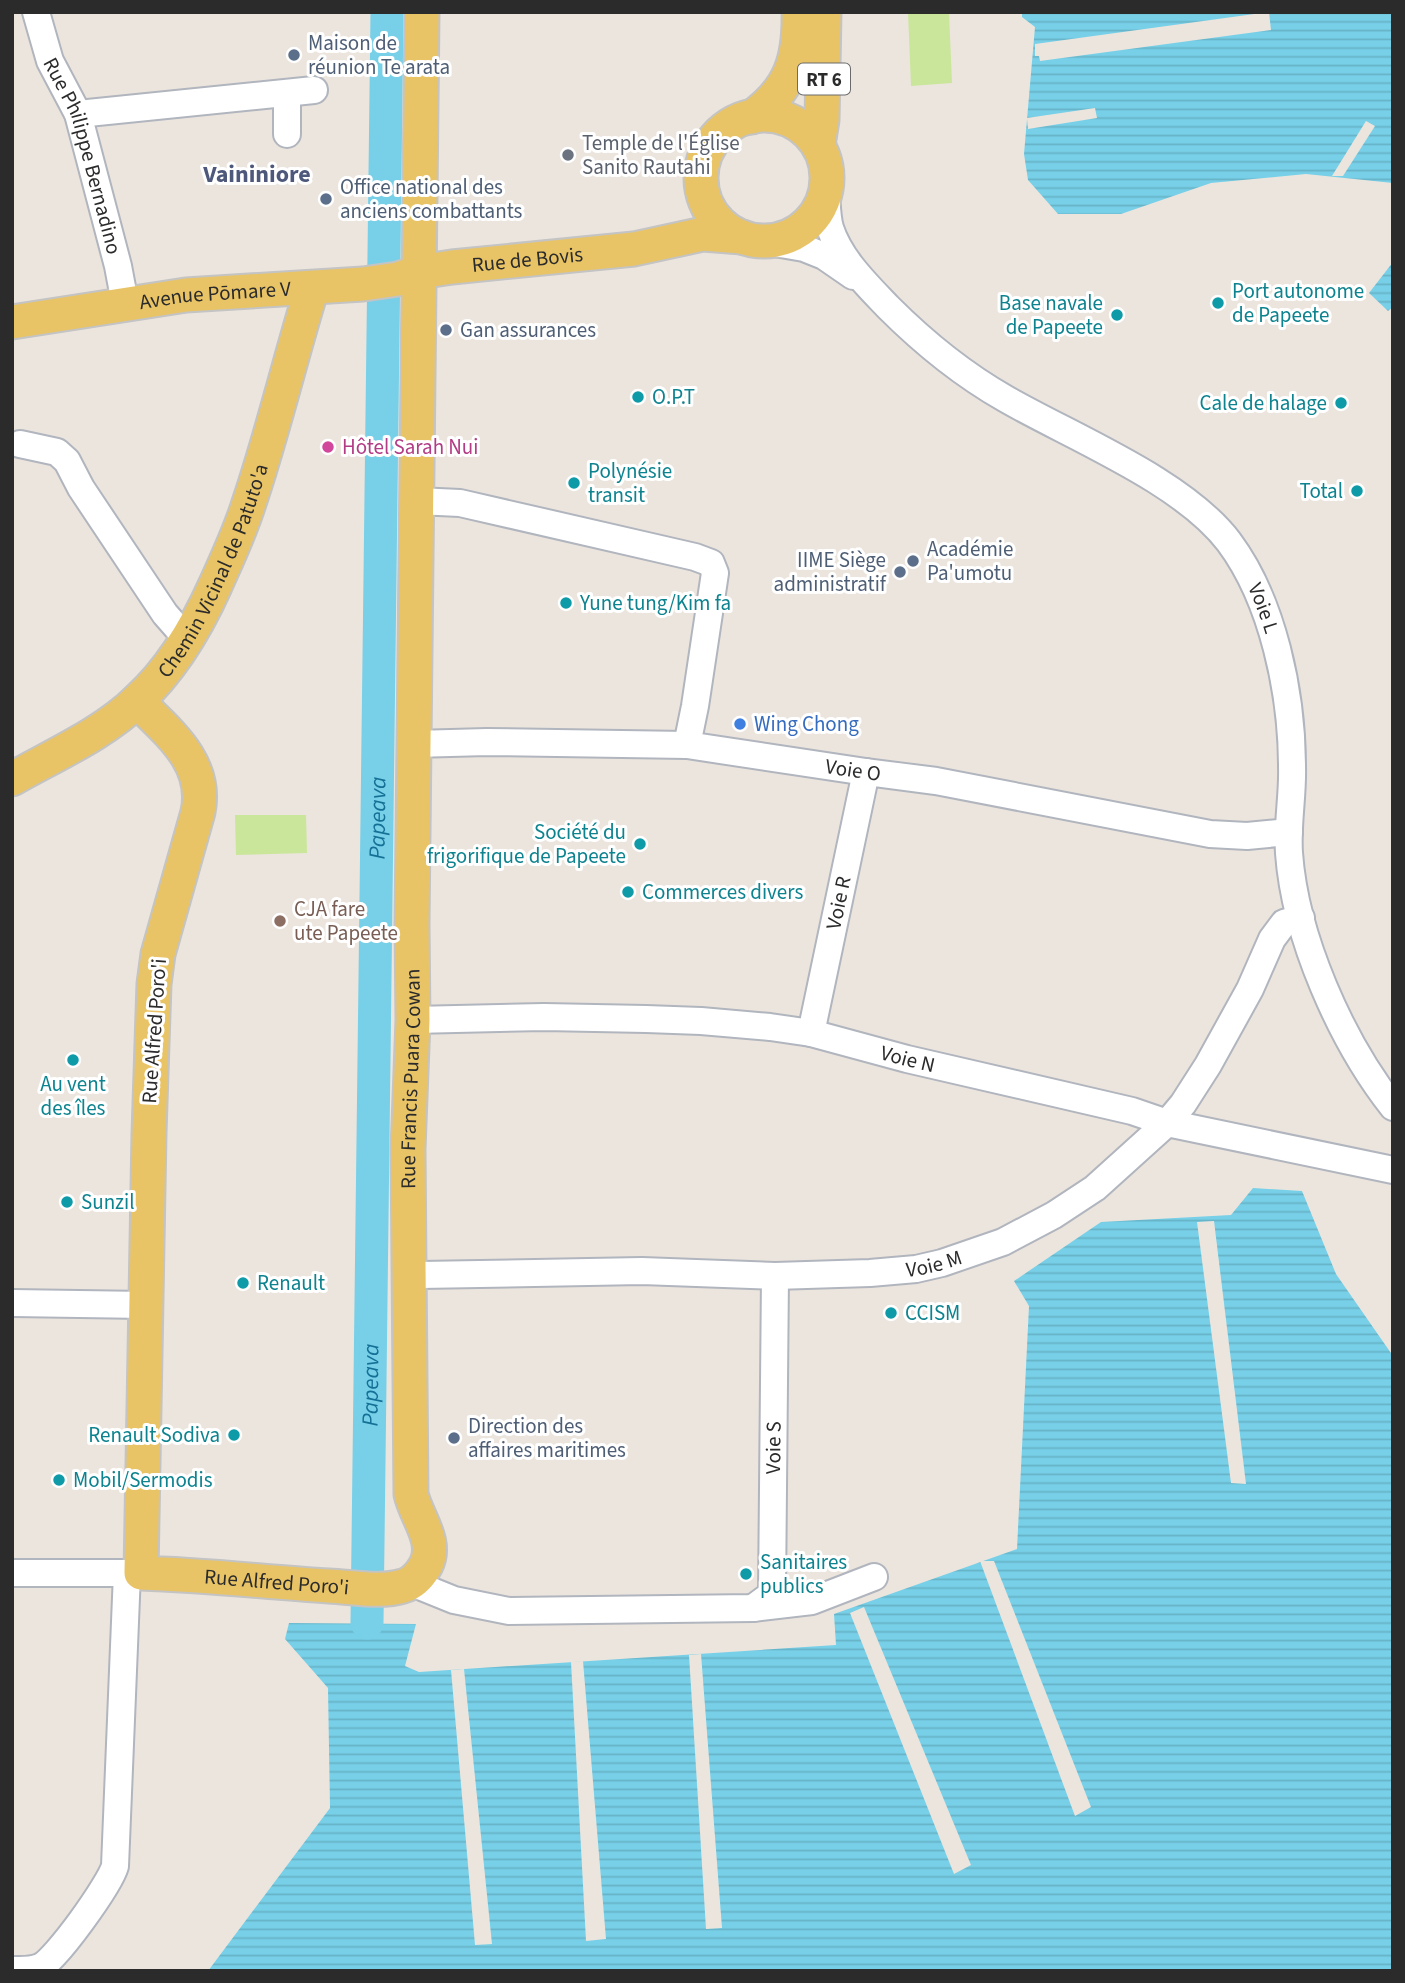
<svg xmlns="http://www.w3.org/2000/svg" width="1405" height="1983" viewBox="0 0 1405 1983" font-family="'Source Sans 3',sans-serif">
<defs>
<pattern id="water-rules" width="6" height="5" patternUnits="userSpaceOnUse" patternTransform="scale(1.75)"><rect width="6" height="5" fill="#77d0e8"/><path d="M0 2.5h6" fill="none" stroke="#67b3c7"/></pattern>
</defs>
<rect width="100%" height="100%" fill="#ece5de"/>
<g fill="#cae69a">
<polygon points="908,12 949,12 952,83 911,86"/>
<polygon points="235,815 306,815 307,853 236,855"/>
</g>
<g fill="url(#water-rules)">
<polygon points="1022,12 1393,12 1393,183 1306,174 1211,183 1121,214 1058,214 1028,180 1024,154 1035,27 1022,17"/>
<polygon points="1393,262 1393,307 1388,311 1369,293"/>
<polygon points="1253,1188 1302,1191 1336,1274 1393,1356 1393,1971 208,1971 330,1808 328,1688 285,1639 289,1623 416,1624 405,1666 419,1672 836,1645 834,1614 1017,1549 1029,1306 1014,1281 1101,1222 1231,1215"/>
</g>
<g fill="#ece5de">
<polygon points="1269,12 1271,30 1040,61 1039,56 1035,56 1035,44"/>
<polygon points="1095,108 1097,118 1028,129 1027,118"/>
<polygon points="1366,121 1375,126 1343,176 1332,176"/>
<polygon points="1214,1221 1246,1484 1231,1483 1197,1222"/>
<polygon points="980,1561 994,1561 1091,1807 1075,1816"/>
<polygon points="864,1607 971,1865 954,1874 850,1613"/>
<polygon points="701,1654 722,1928 706,1929 689,1655"/>
<polygon points="583,1661 606,1939 586,1941 571,1662"/>
<polygon points="464,1669 492,1944 475,1945 451,1670"/>
</g>
<g fill="none" stroke-linecap="round" stroke-linejoin="round">
<path stroke="#77d0e8" stroke-width="33" id="s1" d="M367,1623l20,-1611"/>
<defs>
<g id="minor">
<path id="s2" d="M36,12l14,49 28,53 40,152 7,37"/>
<polyline points="78,114 314,90"/>
<polyline points="287,134 287,94"/>
<path id="s3" d="M826,194c1,11 1,24 4,34 10,31 36,56 58,79 36,36 74,67 118,92 66,38 177,82 223,143 44,59 63,151 63,225 1,28 -5,57 -3,86 6,84 52,188 104,254"/>
<polyline points="764,241 804,248 824,256 853,276"/>
<polyline points="20,444 57,452 67,461 81,488 165,614 186,638"/>
<polyline points="417,501 460,503 695,557 711,563 715,573 695,706 687,745"/>
<path id="s4" d="M414,744l73,-2 200,3 179,27 70,9 274,53 37,2 42,-4"/>
<path id="s5" d="M413,1020l131,-3 102,2 55,2 69,6 41,6 96,26 225,52 35,12 226,47"/>
<path id="s6" d="M811,1033l55,-261"/>
<path id="s7" d="M411,1270l9,5 222,-4 133,5 95,-3 46,-4 26,-6 61,-21 51,-27 41,-27 72,-65 16,-19 25,-39 42,-76 22,-50 12,-16 17,-5"/>
<polyline points="12,1303 146,1305"/>
<polyline points="12,1573 141,1573"/>
<polyline points="412,1583 454,1600 509,1611 753,1608 812,1601 874,1577"/>
<path id="s8" d="M753,1608l19,-14 3,-318"/>
<path d="M12,1970c10,0 19,1 28,-3 16,-7 70,-83 75,-101l12,-293"/>
</g>
<g id="major">
<circle cx="764" cy="178" r="63"/>
<path d="M752,117c39,-28 48,-58 47,-105"/>
<polyline points="818,145 822,120 824,12"/>
<path id="s9" d="M12,322l174,-27 177,-11 35,-5 21,-7 33,-5 182,-18 69,-15 39,3"/>
<path id="s10" d="M137,701c32,32 71,62 61,111l-40,142 -4,30 -5,149 -8,440c63,2 125,9 188,13 23,1 52,7 74,0 11,-3 18,-12 23,-21 12,-24 -10,-48 -15,-71l-3,-345 5,-129 -1,-95 10,-913"/>
<path id="s11" d="M12,779c42,-24 91,-45 126,-79 34,-31 58,-72 77,-114 12,-27 25,-54 34,-83 24,-71 41,-144 63,-215"/>
</g>
</defs>
<use href="#minor" stroke="#b1b5be" stroke-width="30"/>
<use href="#major" stroke="#c4c4c4" stroke-width="37"/>
<use href="#minor" stroke="#fff" stroke-width="26"/>
<use href="#major" stroke="#e9c466" stroke-width="33"/>
</g>
<g fill="#5c6f8a" stroke="#fff" stroke-width="2.5">
<circle cx="294" cy="55" r="7"/>
<circle cx="326" cy="199" r="7"/>
<circle cx="446" cy="330" r="7"/>
<circle cx="913" cy="561" r="7"/>
<circle cx="900" cy="572" r="7"/>
<circle cx="454" cy="1438" r="7"/>
</g>
<circle fill="#6b7280" stroke="#fff" stroke-width="2.5" cx="568" cy="155" r="7"/>
<g fill="#0f9aa8" stroke="#fff" stroke-width="2.5">
<circle cx="1218" cy="303" r="7"/>
<circle cx="1117" cy="315" r="7"/>
<circle cx="638" cy="397" r="7"/>
<circle cx="1341" cy="403" r="7"/>
<circle cx="574" cy="483" r="7"/>
<circle cx="1357" cy="491" r="7"/>
<circle cx="566" cy="603" r="7"/>
<circle cx="640" cy="844" r="7"/>
<circle cx="628" cy="892" r="7"/>
<circle cx="73" cy="1060" r="7"/>
<circle cx="67" cy="1202" r="7"/>
<circle cx="243" cy="1283" r="7"/>
<circle cx="891" cy="1313" r="7"/>
<circle cx="234" cy="1435" r="7"/>
<circle cx="59" cy="1480" r="7"/>
<circle cx="746" cy="1574" r="7"/>
</g>
<circle fill="#d1479c" stroke="#fff" stroke-width="2.5" cx="328" cy="447" r="7"/>
<circle fill="#3f7fe0" stroke="#fff" stroke-width="2.5" cx="740" cy="724" r="7"/>
<circle fill="#8d6e63" stroke="#fff" stroke-width="2.5" cx="280" cy="921" r="7"/>
<g text-anchor="middle" stroke-width="6" stroke-linejoin="round" paint-order="stroke">
<rect fill="#fff" stroke="#6b6b6b" stroke-width="2" x="798" y="63.5" width="52" height="31" rx="5"/>
<g font-size="19" font-weight="bold" fill="#2b2b2b">
<text x="824" y="86">RT 6</text>
</g>
<g font-size="21" fill="#4e5e75" stroke="#fff" text-anchor="start">
<text x="308" y="50">Maison de<tspan x="308" dy="24">réunion Te arata</tspan></text>
<text x="340" y="194">Office national des<tspan x="340" dy="24">anciens combattants</tspan></text>
<text x="460" y="337">Gan assurances</text>
<text x="927" y="556">Académie<tspan x="927" dy="24">Pa'umotu</tspan></text>
<text x="886" y="567" text-anchor="end">IIME Siège<tspan x="886" dy="24">administratif</tspan></text>
<text x="468" y="1433">Direction des<tspan x="468" dy="24">affaires maritimes</tspan></text>
</g>
<g font-size="21" fill="#5b616d" stroke="#fff" text-anchor="start">
<text x="582" y="150">Temple de l'Église<tspan x="582" dy="24">Sanito Rautahi</tspan></text>
</g>
<g font-size="21" fill="#2b2b2b" stroke="#fff">
<text dy="7" stroke="none"><textPath href="#s2" startOffset="152">Rue Philippe Bernadino</textPath></text>
<text dy="7" stroke="none"><textPath href="#s9" startOffset="520">Rue de Bovis</textPath></text>
<text dy="7" stroke="none"><textPath href="#s9" startOffset="205">Avenue Pōmare V</textPath></text>
<text dy="7" stroke="none"><textPath href="#s11" startOffset="301">Chemin Vicinal de Patuto'a</textPath></text>
<text dy="7" stroke="none"><textPath href="#s3" startOffset="625">Voie L</textPath></text>
<text dy="7" stroke="none"><textPath href="#s4" startOffset="441">Voie O</textPath></text>
<text dy="7" stroke="none"><textPath href="#s6" startOffset="133">Voie R</textPath></text>
<text transform="translate(154 1031) rotate(-86)" y="7">Rue Alfred Poro'i</text>
<text dy="7" stroke="none"><textPath href="#s5" startOffset="499">Voie N</textPath></text>
<text dy="7" stroke="none"><textPath href="#s10" startOffset="1685">Rue Francis Puara Cowan</textPath></text>
<text dy="7" stroke="none"><textPath href="#s7" startOffset="525">Voie M</textPath></text>
<text dy="7" stroke="none"><textPath href="#s8" startOffset="170">Voie S</textPath></text>
<text dy="7" stroke="none"><textPath href="#s10" startOffset="1036">Rue Alfred Poro'i</textPath></text>
</g>
<g font-size="21" fill="#0d838f" stroke="#fff" text-anchor="start">
<text x="1232" y="298">Port autonome<tspan x="1232" dy="24">de Papeete</tspan></text>
<text x="1103" y="310" text-anchor="end">Base navale<tspan x="1103" dy="24">de Papeete</tspan></text>
<text x="652" y="404">O.P.T</text>
<text x="1327" y="410" text-anchor="end">Cale de halage</text>
<text x="588" y="478">Polynésie<tspan x="588" dy="24">transit</tspan></text>
<text x="1343" y="498" text-anchor="end">Total</text>
<text x="580" y="610">Yune tung/Kim fa</text>
<text x="626" y="839" text-anchor="end">Société du<tspan x="626" dy="24">frigorifique de Papeete</tspan></text>
<text x="642" y="899">Commerces divers</text>
<text x="73" y="1091" text-anchor="middle">Au vent<tspan x="73" dy="24">des îles</tspan></text>
<text x="81" y="1209">Sunzil</text>
<text x="257" y="1290">Renault</text>
<text x="905" y="1320">CCISM</text>
<text x="220" y="1442" text-anchor="end">Renault Sodiva</text>
<text x="73" y="1487">Mobil/Sermodis</text>
<text x="760" y="1569">Sanitaires<tspan x="760" dy="24">publics</tspan></text>
</g>
<g font-size="21" fill="#b23c85" stroke="#fff" text-anchor="start">
<text x="342" y="454">Hôtel Sarah Nui</text>
</g>
<g font-size="21" fill="#366cbe" stroke="#fff" text-anchor="start">
<text x="754" y="731">Wing Chong</text>
</g>
<g font-size="21" fill="#785e54" stroke="#fff" text-anchor="start">
<text x="294" y="916">CJA fare<tspan x="294" dy="24">ute Papeete</tspan></text>
</g>
<g font-size="23" font-style="italic" fill="#157096" stroke="#fff">
<text dy="8" stroke="none"><textPath href="#s1" startOffset="805">Papeava</textPath></text>
<text dy="8" stroke="none"><textPath href="#s1" startOffset="238">Papeava</textPath></text>
</g>
<g font-size="24" font-weight="bold" fill="#4e587a" stroke="#fff">
<text x="257" y="182">Vaininiore</text>
</g>
</g>
<rect width="1405" height="1983" fill="none" stroke="#2b2b2b" stroke-width="28"/>
</svg>
